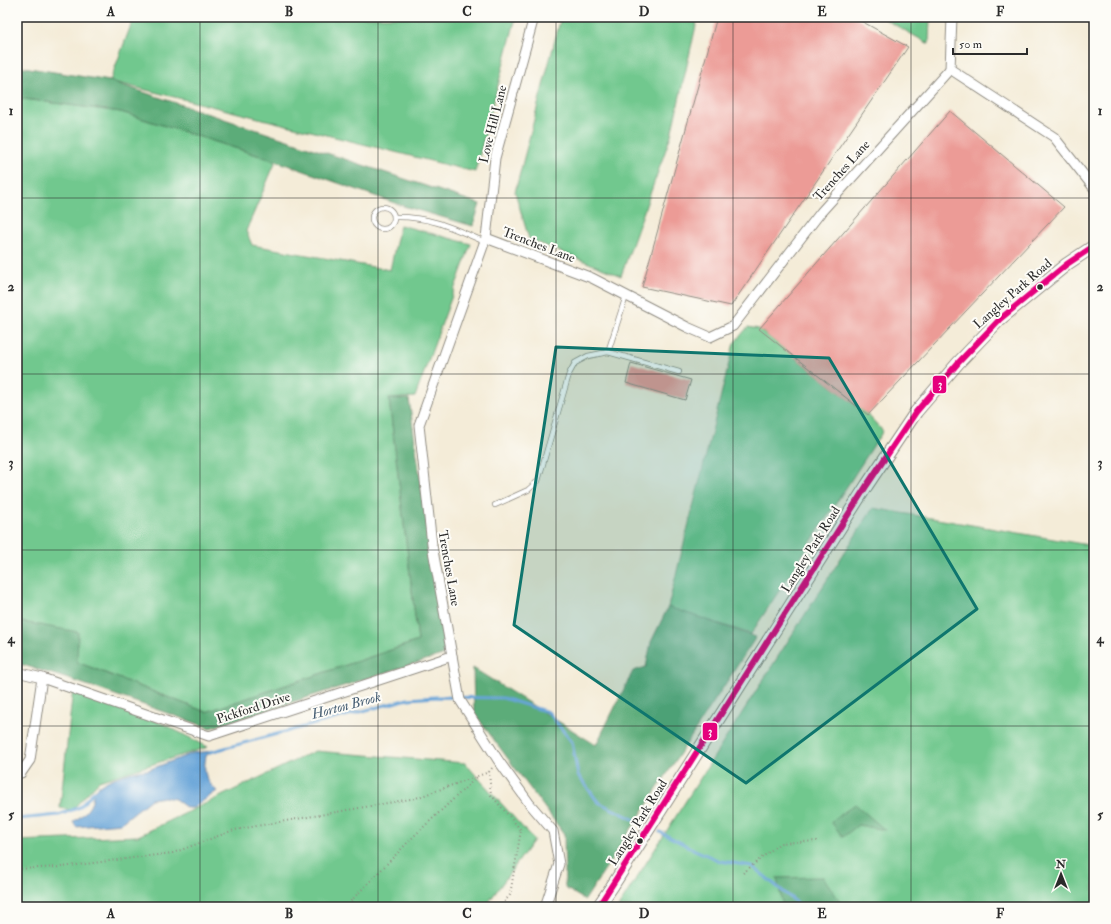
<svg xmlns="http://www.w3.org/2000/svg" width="1111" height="924" viewBox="0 0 1111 924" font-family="'IM FELL Double Pica',serif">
<rect width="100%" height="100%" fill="#fdfcf7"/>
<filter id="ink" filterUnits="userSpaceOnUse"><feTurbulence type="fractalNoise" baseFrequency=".025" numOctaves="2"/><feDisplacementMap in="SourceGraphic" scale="8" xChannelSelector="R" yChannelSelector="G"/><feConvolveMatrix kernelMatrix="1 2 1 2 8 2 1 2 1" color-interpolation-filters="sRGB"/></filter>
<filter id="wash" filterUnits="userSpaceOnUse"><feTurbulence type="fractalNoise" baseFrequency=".012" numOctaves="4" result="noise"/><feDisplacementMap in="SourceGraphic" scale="16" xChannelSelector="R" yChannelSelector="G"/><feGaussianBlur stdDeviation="0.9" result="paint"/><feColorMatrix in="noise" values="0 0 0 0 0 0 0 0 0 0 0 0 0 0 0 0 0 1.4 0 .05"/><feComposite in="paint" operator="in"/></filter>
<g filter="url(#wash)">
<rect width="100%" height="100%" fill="#f4ecd8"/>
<g fill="#71c88e" stroke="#4e7a5c">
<polygon points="134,17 516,17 475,172 110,81"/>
<polygon points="561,17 698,17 671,135 621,276 529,239 515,192"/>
<polygon points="881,17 930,17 929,44"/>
<polygon points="17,98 121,112 276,161 246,231 252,245 390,270 400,225 471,244 415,397 389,399 418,641 206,712 76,662 17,621"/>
<polygon points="748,327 759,329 868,415 883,431 751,634 668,607 734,343"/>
<polygon points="873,508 1094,546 1094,907 618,907"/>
<polygon points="73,689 163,724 208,747 99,781 72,810 60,808"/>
<polygon points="315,751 465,763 534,840 485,907 17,907 17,841 138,836"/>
</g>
<g fill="#5cac79" stroke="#446c52">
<polygon points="17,66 110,81 480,204 473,226 403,206 276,161 121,112 17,98"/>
<polygon points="389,399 409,399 445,654 210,728 75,681 17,663 17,621 78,632 77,662 206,712 418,641"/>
<polygon points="668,607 756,637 585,900 565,888 564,834 474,713 473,668 596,745 633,671 646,667 651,642"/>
<polygon points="855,804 885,830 858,825 843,837 831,822"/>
<polygon points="823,877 844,907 783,907 777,878"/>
<polygon points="975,902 962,907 847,907"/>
</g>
<path fill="#67a4d8" stroke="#496882" d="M212,751l-6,5c-3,16 -1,24 11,35l-24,17h-6l-12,-9 -11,-2 -13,2 -30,24 -45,4 -3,-5c6,-4 15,-11 18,-18 2,-3 1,-8 3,-12 6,-12 41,-22 54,-22l45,-17z"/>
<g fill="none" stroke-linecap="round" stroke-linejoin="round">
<g stroke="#67a4d8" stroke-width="3">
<polyline points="210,752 408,699 436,697 503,698 548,712 572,742 578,775 598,802 639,822"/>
<polyline points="17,819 59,815 80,807 94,791 96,793"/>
<polyline points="660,832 695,850 720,861 752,866 802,907"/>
</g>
</g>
<g id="blocks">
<g fill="#ec9b96">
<polygon points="717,17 854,17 908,47 731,306 642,287"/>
<polygon points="950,111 1064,207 868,415 759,329"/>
<polygon points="631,363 691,380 685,400 626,383"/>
</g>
</g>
</g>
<g filter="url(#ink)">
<use href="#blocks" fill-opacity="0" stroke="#908c82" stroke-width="1"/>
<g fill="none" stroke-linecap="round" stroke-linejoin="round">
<defs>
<g id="lane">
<circle cx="383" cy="218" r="11"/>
<path d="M394,217c36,-1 59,11 91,25"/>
<polyline points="626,296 608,352 679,372"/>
<polyline points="495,505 528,490 538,481 569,374 575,363 588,356 608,352"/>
</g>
<g id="street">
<polyline points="534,17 495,158 486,238 419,425 432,545 460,700 498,760 529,803 553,831 559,864 546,904 549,907"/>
<polyline points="950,69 1054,137 1094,188"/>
<polyline points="950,69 952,17"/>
<polyline points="486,238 592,278 687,327 710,337 733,326 821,212 950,69"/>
<polyline points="17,672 42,678 209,736 452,656"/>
<polyline points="17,774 21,773 30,760 42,678"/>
</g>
<polyline id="secondary" points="598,907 613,885 867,485 916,412 958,363 1000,319 1067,264 1094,246"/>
</defs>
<use href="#lane" stroke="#908c82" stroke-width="6"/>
<use href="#street" stroke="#908c82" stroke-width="11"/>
<use href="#secondary" stroke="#908c82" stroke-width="14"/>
<g stroke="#908c82" stroke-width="2" stroke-dasharray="1 3" stroke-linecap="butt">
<polyline points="492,768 489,772 491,795 521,830 510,895 500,907"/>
<polyline points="17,869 61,867 173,853 234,830 416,798 489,772"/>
<polyline points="743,873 780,843 817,841"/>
<polyline points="345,907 414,836 477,777"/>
</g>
<use href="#lane" stroke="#fff" stroke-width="4.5"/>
<use href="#street" stroke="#fff" stroke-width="9"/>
<use href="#secondary" stroke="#fff" stroke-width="12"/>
<defs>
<polyline id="bus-1" points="598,907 867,485 916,412 958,363 1000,319 1067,264 1094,246"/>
</defs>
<use href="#bus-1" stroke="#fdfcf7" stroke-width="9"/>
<use href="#bus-1" stroke="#e5007d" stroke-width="6"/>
</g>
</g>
<path fill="#0f766e" fill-opacity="0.2" stroke="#0f766e" stroke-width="3" stroke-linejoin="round" d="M556,347l273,11 148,251 -231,174 -232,-158z"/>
<path fill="none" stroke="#2b2b2b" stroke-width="1" stroke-opacity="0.55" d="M200,17v890M378,17v890M556,17v890M733,17v890M911,17v890M17,198h1077M17,374h1077M17,550h1077M17,726h1077"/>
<g fill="#2b2b2b" stroke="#fdfcf7" stroke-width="1.5">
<circle cx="1040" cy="287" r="3.5"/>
<circle cx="640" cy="841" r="3.5"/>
</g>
<g text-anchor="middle" stroke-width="4" stroke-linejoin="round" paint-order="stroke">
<g font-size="13" fill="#2b2b2b" stroke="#fdfcf7">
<text transform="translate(492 124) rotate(-76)" y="5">Love Hill Lane</text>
<text transform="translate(841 170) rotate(-48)" y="5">Trenches Lane</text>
<text transform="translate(539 244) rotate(21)" y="5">Trenches Lane</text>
<text transform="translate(1012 293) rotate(-41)" y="5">Langley Park Road</text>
<text transform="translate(810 549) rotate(-58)" y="5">Langley Park Road</text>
<text transform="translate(450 568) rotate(80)" y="5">Trenches Lane</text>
<text transform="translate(253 707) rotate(-18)" y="5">Pickford Drive</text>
<text transform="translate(637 822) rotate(-58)" y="5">Langley Park Road</text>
</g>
<g font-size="14" font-style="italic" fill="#435b70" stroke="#fdfcf7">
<text transform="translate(346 705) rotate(-15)" y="5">Horton Brook</text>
</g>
</g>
<g stroke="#fdfcf7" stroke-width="1.5">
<rect x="932" y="375" width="15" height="19" rx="4" fill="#e5007d"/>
<rect x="702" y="722" width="16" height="19" rx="4" fill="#e5007d"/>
</g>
<g font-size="11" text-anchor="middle" font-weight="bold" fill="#fff">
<text x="940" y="388">3</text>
<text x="710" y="735">3</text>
</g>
<rect width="1111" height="924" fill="none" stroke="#fdfcf7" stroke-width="44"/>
<g transform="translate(1061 874)" stroke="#fdfcf7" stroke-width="3" paint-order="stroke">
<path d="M0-3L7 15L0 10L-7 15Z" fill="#2b2b2b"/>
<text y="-6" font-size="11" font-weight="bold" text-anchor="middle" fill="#2b2b2b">N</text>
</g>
<path d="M953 48v6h74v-6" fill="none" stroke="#2b2b2b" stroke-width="2"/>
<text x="959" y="48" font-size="12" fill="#2b2b2b" stroke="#fdfcf7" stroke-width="3" paint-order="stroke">50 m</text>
<rect x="22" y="22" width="1067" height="880" fill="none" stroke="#2b2b2b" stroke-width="1.5"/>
<g font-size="13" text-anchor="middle" font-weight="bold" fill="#2b2b2b">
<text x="111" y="16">A</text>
<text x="289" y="16">B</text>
<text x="467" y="16">C</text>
<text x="644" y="16">D</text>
<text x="822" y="16">E</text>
<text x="1000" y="16">F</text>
<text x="11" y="115">1</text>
<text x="1100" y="115">1</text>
<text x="11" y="291">2</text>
<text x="1100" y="291">2</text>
<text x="11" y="467">3</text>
<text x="1100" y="467">3</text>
<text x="11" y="643">4</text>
<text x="1100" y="643">4</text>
<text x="11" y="819">5</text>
<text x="1100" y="819">5</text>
<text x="111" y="918">A</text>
<text x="289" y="918">B</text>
<text x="467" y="918">C</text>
<text x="644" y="918">D</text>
<text x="822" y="918">E</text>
<text x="1000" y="918">F</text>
</g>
</svg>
